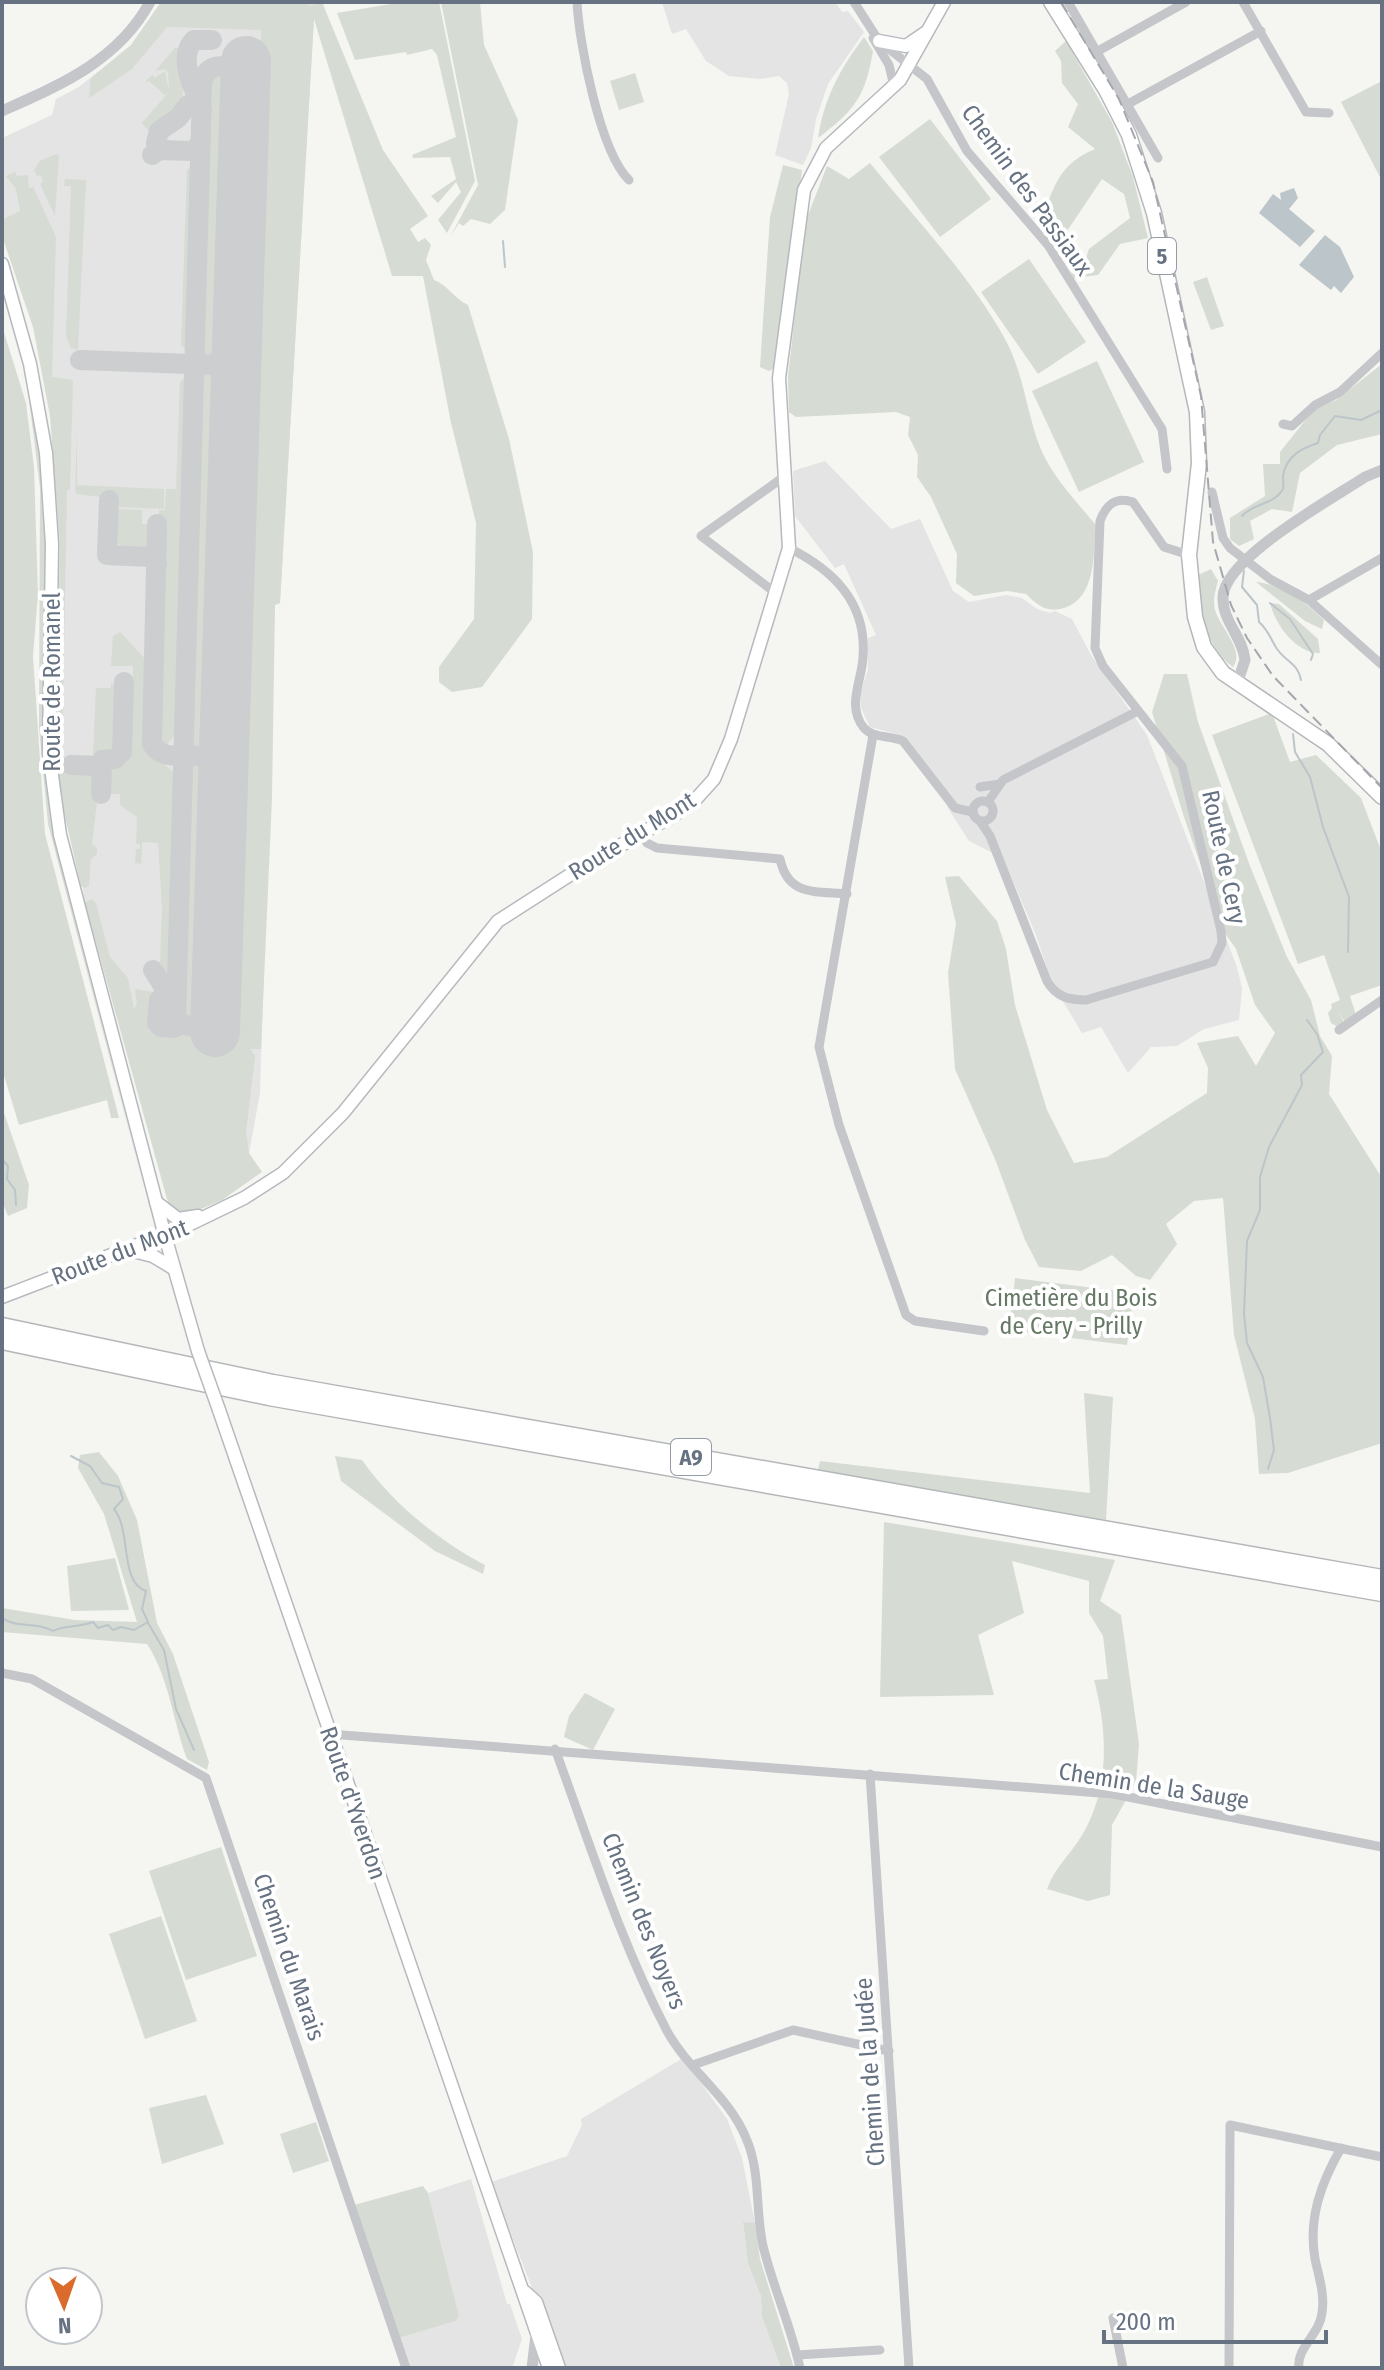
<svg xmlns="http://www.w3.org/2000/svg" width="1384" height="2370" viewBox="0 0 1384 2370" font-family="'Fira Sans Condensed',sans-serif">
<rect width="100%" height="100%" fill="#f5f5f2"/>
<g fill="#e3e4e3">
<polygon points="161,2 322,2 314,16 280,603 275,605 260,1093 249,1153 221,1198 85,904 77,850 64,805 57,681 60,532 55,418 35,323 2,233 2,138 52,115 56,99 79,87 131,45"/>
<polygon points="662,2 835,2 842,12 848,11 864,32 828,84 816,119 811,148 803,165 775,155 789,94 787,83 779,76 760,79 729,76 706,61 686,29 672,34"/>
<polygon points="825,461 891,529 920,519 953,591 969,602 1006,595 1022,598 1037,609 1050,613 1055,611 1072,619 1091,655 1147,735 1237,967 1242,988 1239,1020 1204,1029 1177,1046 1151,1047 1128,1073 1101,1027 1082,1033 1052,983 1036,935 1003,858 969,841 948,808 938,779 909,743 900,735 870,727 861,708 860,694 868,670 868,638 876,635 844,564 835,568 795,516 793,471"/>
<polygon points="683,2058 727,2119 742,2158 755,2223 743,2223 748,2264 761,2296 762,2317 781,2368 563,2368 491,2182 567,2156 582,2125 581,2119"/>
<polygon points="471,2179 507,2304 510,2304 522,2339 512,2368 409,2368 399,2338 456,2321 459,2315 428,2193"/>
</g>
<g fill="#d6dcd3">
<path d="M161,2h147l1,4 13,-4 61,148 45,66 -18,13 8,13 7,-4 6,7 -5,15 8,20c14,5 19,18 34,25l41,134 24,113 -1,67 -50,68 -30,5 -13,-10v-15l35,-48 2,-96 -25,-100 -28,-147h-31l-78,-257 -34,584 -5,2 -3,193 -11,251h-11l5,7 -9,76 3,21 13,19 -40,28 -37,16 -12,-5 -6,-12 -82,-296 7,-4 4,4 14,54 18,21 6,31 3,-5 -2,-15 19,3 -1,39 76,3 32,-1004 -94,-3 -35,42 -43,29 2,-20 40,-33z"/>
<polygon points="403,2 439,2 475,181 447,233 438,220 461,192 456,182 438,203 431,196 456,179 450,157 413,158 412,155 456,137 437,55 432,49 407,55 406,52 355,60 337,13"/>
<polygon points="441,2 480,2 484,45 518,120 505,210 490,224 471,219 463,226 459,223 450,237 478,185"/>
<path d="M864,37l9,14c-8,46 -18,59 -55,87 6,-40 22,-69 46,-101z"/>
<path d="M1066,41l46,81 21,55 15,61 -28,6 -22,31 -25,3 -5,-16 18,-4 3,-9 41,-31 -6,-24 -22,-15 -37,55 -14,1 -11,-13c15,-35 17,-57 55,-73l-27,-22 10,-23 -16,-21 -1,-22 -6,-10z"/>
<polygon points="175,48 184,48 183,94 175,116 148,130 142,123 168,93 165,95 149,81 144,83 153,74 154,78 165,71 169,92 168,72 165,69 155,71"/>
<polygon points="221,72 228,75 233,85 225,348 220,357 205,357 200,347 209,84 211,77"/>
<polygon points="635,73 644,102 619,110 610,81"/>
<polygon points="1382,81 1382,181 1341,102"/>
<polygon points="930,119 991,199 940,237 879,157"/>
<polygon points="56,154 59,155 55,216 40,184 43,182 41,175 37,176 34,170 40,161"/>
<path d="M870,163c46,57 100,112 135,176 17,31 21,67 32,100 10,32 38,61 59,86 -3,27 1,73 -32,83 -17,5 -26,-2 -38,-14l-19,-3 -33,5 -18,-13 1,-29 -26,-57 -14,-20 1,-22 -10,-20 2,-18 -14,-5 -100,5 -7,-5 -1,-35 17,-154 22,-57 22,13z"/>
<polygon points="192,165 197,171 192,345 186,350 181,345 187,170"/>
<polygon points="783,165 802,170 776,367 769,371 760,367 770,217"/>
<polygon points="15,172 17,176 28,175 29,188 33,187 56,237 52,377 73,380 70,490 67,490 62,755 69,767 93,769 100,777 92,844 97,848 97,854 91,859 89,886 85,888 81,886 63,808 57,761 60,547 50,416 33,327 2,236 2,220 20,211 16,189 6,176"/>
<polygon points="65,179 86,180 78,350 71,348 66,336 71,186 64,186"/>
<polygon points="1029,259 1086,342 1038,374 981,292"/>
<polygon points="1207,277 1224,326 1211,330 1193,282"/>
<polygon points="2,326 26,403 34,467 38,594 33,656 45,834 119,1118 111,1118 107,1100 19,1125 2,1069"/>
<polygon points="12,345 29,399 42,469 46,560 43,728 49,801 65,883 144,1188 48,824 39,728 40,488 29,399"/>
<polygon points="1097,361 1144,462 1079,492 1032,391"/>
<polygon points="1382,364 1382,434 1337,445 1300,473 1292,512 1272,509 1250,521 1254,539 1239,546 1230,539 1230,518 1265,496 1263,464 1280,464 1280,452 1315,408 1336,400"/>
<polygon points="212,369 219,372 224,382 212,738 207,747 193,747 188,736 200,381 202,374"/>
<polygon points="185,377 191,382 180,729 165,747 158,743 164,551 159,550 159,510 165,510 166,489 176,489 180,382"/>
<polygon points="77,430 77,485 164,489 164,509 117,507 117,499 77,494 75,490"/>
<polygon points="117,509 142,510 142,524 154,524 153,550 124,550 116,541"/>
<path d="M1211,569l7,12c-3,11 -6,21 -2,32 6,16 29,39 17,54 -30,-22 -31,-58 -35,-92z"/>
<path d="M1256,582c28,3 48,19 68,38l-2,9 -17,-8z"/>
<path d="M1270,603l9,1 39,35 2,14c-24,1 -45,-29 -50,-50z"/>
<path d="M120,632l28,30 -2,86c8,16 21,13 32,31l-6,195 -3,8 -9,-20 2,-54 -4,-65 -16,-1 -1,22 -6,-1 1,-14h4v-5h-4l1,-27 -17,-12v-11h-16l1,-32 11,-1 8,-8 3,-71h6v-16h-22l2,-30z"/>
<polygon points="1164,674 1187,674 1198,722 1250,866 1287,957 1311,1000 1320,1036 1332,1056 1329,1094 1382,1178 1382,1443 1288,1473 1259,1474 1255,1419 1234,1335 1223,1198 1194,1201 1166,1224 1177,1244 1150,1280 1136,1276 1112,1255 1081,1271 1039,1267 1025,1240 995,1159 955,1069 948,973 956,924 945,877 959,876 997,921 1006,949 1015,1005 1047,1110 1074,1163 1107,1157 1207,1093 1208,1068 1197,1043 1238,1036 1256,1066 1275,1033 1255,1005 1236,949 1224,932 1184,817 1152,712"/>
<polygon points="111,683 122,686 120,748 115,756 93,757 96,688 111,688"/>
<polygon points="1272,713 1290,762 1316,755 1361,798 1382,853 1382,985 1350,996 1356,1015 1345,1022 1337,1010 1344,1022 1338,1027 1331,1023 1328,1013 1332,1008 1331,1004 1340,1000 1324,955 1298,964 1212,735"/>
<polygon points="200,760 209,766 212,774 204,1009 198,1019 184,1019 179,1008 187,772 189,765"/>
<polygon points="2,1107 29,1185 27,1208 8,1216 2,1201"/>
<polygon points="1015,1278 1134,1293 1127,1345 1009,1330"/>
<polygon points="1084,1393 1113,1397 1106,1520 818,1470 820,1461 1090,1493"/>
<path d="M99,1452l19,24 19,44 20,103 16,31 36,108 -2,8 -20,-11c-14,-37 -18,-82 -40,-115l-145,-12v-24l73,12 62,2 -33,-108 -26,-46 2,-13z"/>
<path d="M335,1456l27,4c30,43 77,81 123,105l-2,9 -48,-23 -94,-70z"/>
<path d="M884,1522l231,38 -15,41 21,14 18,129 -3,38 -24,43 -2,70 -22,6 -41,-12c8,-22 22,-33 34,-52 29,-47 27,-105 13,-157l14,-1 -5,-43 -14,-23v-32l-77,-20 12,52 -46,22 16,60 -114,2z"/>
<polygon points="115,1558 129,1610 71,1611 67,1566"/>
<polygon points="585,1693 615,1709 593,1750 564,1737 569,1716"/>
<polygon points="221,1847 257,1956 186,1980 149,1871"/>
<polygon points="161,1916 197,2021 145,2039 109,1934"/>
<polygon points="206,2095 224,2144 162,2164 149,2108"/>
<polygon points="316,2122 329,2161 293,2173 280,2134"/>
<polygon points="423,2186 428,2193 459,2315 456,2321 399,2338 354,2205"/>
<polygon points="743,2222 755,2223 760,2259 794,2368 781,2368 762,2317 761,2296 748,2264"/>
</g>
<g fill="#bcc5ca">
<polygon points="1294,188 1298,198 1289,209 1315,231 1300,247 1259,213 1273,194 1281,200 1280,193"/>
<polygon points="1325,235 1340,247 1354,277 1341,293 1334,286 1331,290 1299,265"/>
</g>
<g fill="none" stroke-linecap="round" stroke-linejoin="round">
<g stroke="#bcc5ca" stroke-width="2">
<polyline points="503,241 505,267"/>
<path d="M1242,516c11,-13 32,-11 41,-27 1,-2 0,-11 0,-13 3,-20 19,-28 35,-33l2,-8 15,-19 26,4 21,-10"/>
<path d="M1244,571l-2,16 15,18 2,17c10,9 11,16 18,27 9,13 21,14 24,31"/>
<polyline points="1270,603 1290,619 1313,654 1311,660"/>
<polyline points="1293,734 1295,752 1310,777 1323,827 1349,897 1348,952"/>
<polyline points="2,1159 8,1166 7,1179 15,1190 16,1205"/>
<polyline points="1268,1469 1274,1450 1270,1418 1263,1377 1247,1343 1244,1314 1247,1241 1260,1210 1260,1177 1269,1147 1302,1085 1301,1075 1323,1052 1317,1034 1307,1020"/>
<path d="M2,1618c15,11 34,3 51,13 10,-6 24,-3 40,-9l5,6 10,-3 5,5 8,-3 13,3 14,-8 -6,-13 4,-18c-27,-9 -14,-60 -32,-82l9,-10 -4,-12 -17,-4 -12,-17 -19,-10"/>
<polyline points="148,1623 164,1650 176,1709 194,1750"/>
</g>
<g stroke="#ccced0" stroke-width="20">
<path d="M200,103c-8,-17 -22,-47 -6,-63h18"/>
<polyline points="162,150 156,143 159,131 178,118 188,105 198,104 202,110"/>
<polyline points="152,155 159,150 194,151 201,142"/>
<polyline points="80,360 218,365 232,374 236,388"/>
<polyline points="213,364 231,357 238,340"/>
<polyline points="109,500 107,555 150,557 157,564"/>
<path d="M157,524l-5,220c16,28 64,-9 72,34"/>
<polyline points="207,755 219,749 225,734"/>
<polyline points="71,765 102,766 101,794"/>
<polyline points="102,766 102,760 115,759 122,752 124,682"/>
<polyline points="153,970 175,1005"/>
<path d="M216,1006c-5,19 -26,28 -40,12l25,-892c1,-14 -1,-32 2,-46 6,-23 38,-14 43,5"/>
<polyline points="175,1028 161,1027 157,1023 159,1000 172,992 176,980"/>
</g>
<polyline stroke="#ccced0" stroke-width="50" points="215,1032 246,61"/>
<defs>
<g id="secondary">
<polyline points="879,41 906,46 925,33"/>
<polyline points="2,264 30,364 46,453 52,544 49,753 60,835 165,1236 198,1351"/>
<polyline points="156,1202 178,1219 198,1216"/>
<polyline points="133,1251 153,1256 173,1268"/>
<polyline points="2,1297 184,1227 244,1198 283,1173 343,1113 498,921 576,871 677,813 696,799 714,779 731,739 789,548 779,378 804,190 826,148 900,80 944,2"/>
<polyline points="219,1410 549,2368"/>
<polyline points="525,2292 536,2302 559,2368"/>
</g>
<polyline id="primary" points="1051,2 1106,90 1129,135 1154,213 1197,412 1199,463 1189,555 1195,617 1204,647 1223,673 1328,744 1382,797"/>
<g id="motorway">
<polyline points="2,1326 273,1383 1382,1578"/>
<polyline points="2,1341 269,1397 1382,1593"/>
</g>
</defs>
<use href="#secondary" stroke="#b6b9be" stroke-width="15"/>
<use href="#primary" stroke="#b4b8bb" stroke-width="17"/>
<use href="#motorway" stroke="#b4b7ba" stroke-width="19"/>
<g stroke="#c4c6ca" stroke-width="9">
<path d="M577,2c2,41 23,150 52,178"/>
<polyline points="854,2 879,41 927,79 967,151 1048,245 1162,429 1167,469"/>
<polyline points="1068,2 1158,158"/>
<polyline points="1243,2 1306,112 1329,113"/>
<polyline points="873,38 889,65 894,86"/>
<polyline points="1098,51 1186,2"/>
<polyline points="1128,104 1261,31"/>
<polyline points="1283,424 1292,426 1315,405 1340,392 1382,353"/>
<polyline points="1212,492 1223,538 1230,548 1270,579 1309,600 1382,665"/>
<path d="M789,548c44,22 78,54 74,109 -1,24 -17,49 1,71 10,11 26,7 39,13l52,67 18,4"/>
<polyline points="777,594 701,536 785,476"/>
<polyline points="1309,600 1382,558"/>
<polyline points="873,735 819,1047 839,1125 906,1315 915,1321 984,1331"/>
<polyline points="980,787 1000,784"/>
<circle cx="983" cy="811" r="10"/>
<polyline points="988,802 1003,780 1138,711"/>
<path d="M980,821l10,15 57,145c9,16 22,19 39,19l127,-38 9,-19 -1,-12 -39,-165 -79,-100 -8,-18 5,-127c6,-16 15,-25 33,-19l31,45 25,8"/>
<path d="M641,834l6,9 10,5 123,11c8,37 34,32 67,35"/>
<polyline points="1339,1030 1382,1000"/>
<polyline points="2,1673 32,1679 206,1778 406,2368"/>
<polyline points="329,1734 1113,1794 1382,1847"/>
<path d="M555,1749c35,95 65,192 112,282 21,39 62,65 79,107 15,34 9,72 17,108 10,41 28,80 37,122"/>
<polyline points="870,1774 909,2368"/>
<polyline points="693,2065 793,2030 889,2051"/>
<polyline points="1113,2318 1123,2368"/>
<polyline points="797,2355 880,2350"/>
<polyline points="1229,2368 1230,2125 1382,2157"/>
<path d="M1299,2368c-3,-20 21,-34 23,-55 3,-18 -3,-36 -7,-54 -7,-41 6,-76 26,-111"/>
</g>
<g stroke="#c4c6ca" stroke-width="11">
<path d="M2,111c58,-26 116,-50 148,-109"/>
<path d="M1237,684l8,-24c-2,-23 -23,-39 -22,-63 1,-39 109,-98 142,-120l17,-7"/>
<polyline points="532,2368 536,2335"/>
</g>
<use href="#secondary" stroke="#fff" stroke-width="12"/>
<use href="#primary" stroke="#fff" stroke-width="14"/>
<use href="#motorway" stroke="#fff" stroke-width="16"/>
<polyline stroke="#a4a8ae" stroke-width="2" stroke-dasharray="12 6" stroke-linecap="butt" points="1061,2 1119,99 1153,182 1201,396 1213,542 1231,605 1247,638 1273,676 1382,788"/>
<defs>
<polyline id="secondary-bridge" points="198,1351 219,1410"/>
</defs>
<use href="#secondary-bridge" stroke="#b6b9be" stroke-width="15" stroke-linecap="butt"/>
<use href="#secondary-bridge" stroke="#fff" stroke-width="12"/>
</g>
<g text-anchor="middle" stroke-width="8" stroke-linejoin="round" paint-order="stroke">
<g fill="#fff" stroke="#949ca7" stroke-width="2">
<rect x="1148" y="238" width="28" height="36" rx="6"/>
<rect x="671" y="1439" width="40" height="36" rx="6"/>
</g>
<g font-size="22" font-weight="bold" fill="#667281">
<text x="1162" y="264">5</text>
<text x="691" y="1465">A9</text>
</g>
<g font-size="24" fill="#667281" stroke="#fff">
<text transform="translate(1027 190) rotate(54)" y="8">Chemin des Passiaux</text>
<text transform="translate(52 682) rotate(-90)" y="8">Route de Romanel</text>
<text transform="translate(632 836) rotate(-32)" y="8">Route du Mont</text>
<text transform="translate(1224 857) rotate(78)" y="8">Route de Cery</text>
<text transform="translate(120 1252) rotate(-21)" y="8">Route du Mont</text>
<text transform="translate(1154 1786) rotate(9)" y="8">Chemin de la Sauge</text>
<text transform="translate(353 1803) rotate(71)" y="8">Route d'Yverdon</text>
<text transform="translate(644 1921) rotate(68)" y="8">Chemin des Noyers</text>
<text transform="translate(289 1957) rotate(71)" y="8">Chemin du Marais</text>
<text transform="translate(870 2072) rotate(-94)" y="8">Chemin de la Judée</text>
</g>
<g font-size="24" fill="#667964" stroke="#fff">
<text x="1071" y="1306">Cimetière du Bois<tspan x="1071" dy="28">de Cery - Prilly</tspan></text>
</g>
</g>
<rect width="1384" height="2370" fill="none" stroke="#667281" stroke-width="8"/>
<g transform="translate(64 2306) rotate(178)"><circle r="38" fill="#ffffff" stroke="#c2c7cd" stroke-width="2"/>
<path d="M0-6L14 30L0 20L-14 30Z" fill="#da6b2d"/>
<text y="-12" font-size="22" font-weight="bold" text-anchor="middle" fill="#667281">N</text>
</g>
<path d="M1104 2330v12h222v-12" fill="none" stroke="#667281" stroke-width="4"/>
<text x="1116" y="2330" font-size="24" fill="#667281" stroke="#ffffff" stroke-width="6" paint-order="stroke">200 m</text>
</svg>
